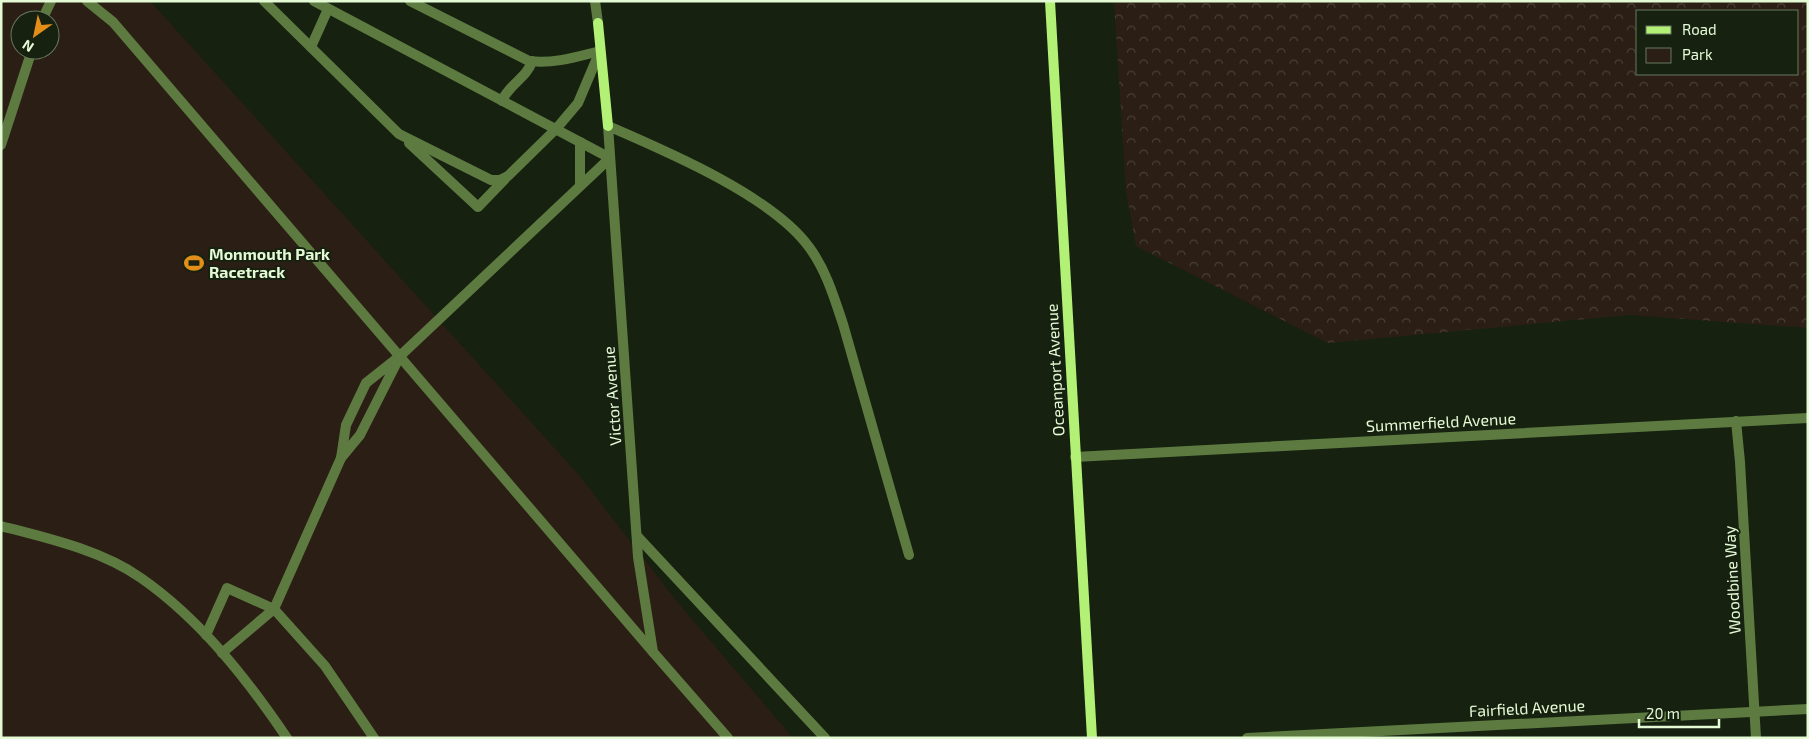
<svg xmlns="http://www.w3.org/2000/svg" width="1809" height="739" viewBox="0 0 1809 739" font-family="'Exo 2',sans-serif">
<defs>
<pattern id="forest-crowns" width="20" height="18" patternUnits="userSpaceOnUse" patternTransform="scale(1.25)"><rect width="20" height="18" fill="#2b1e14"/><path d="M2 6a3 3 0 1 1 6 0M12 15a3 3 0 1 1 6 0" fill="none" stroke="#4a4035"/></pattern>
</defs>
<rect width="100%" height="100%" fill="#162110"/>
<path fill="url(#forest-crowns)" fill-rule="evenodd" d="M1114,1h694v327l-178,-13 -302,28 -192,-97 -10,-55zM1638,11h160v63h-160z"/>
<path fill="#2b1e14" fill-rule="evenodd" d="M1,1h149l429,474 96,124 118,139h-792zM20,20h30v30h-30z"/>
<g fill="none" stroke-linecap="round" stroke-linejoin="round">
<g stroke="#5d7b40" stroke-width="10">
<polyline points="87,1 113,22 653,652"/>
<polyline points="264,1 399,134 491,180 500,180 508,176 556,129 578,103 600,51"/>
<polyline points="314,1 610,158"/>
<path d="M410,1l119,60c25,3 47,-4 71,-10"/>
<polyline points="42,20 51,1"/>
<polyline points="311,47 328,9"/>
<path d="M502,101c6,-16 26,-24 30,-40"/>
<path d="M608,126c58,25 164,70 201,121 17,23 25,50 34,77l66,231"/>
<polyline points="580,142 580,186"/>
<polyline points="409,143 478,207 505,179"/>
<polyline points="1,145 32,50"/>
<polygon points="400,356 360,435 341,458 346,425 366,383"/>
<polyline points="341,458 274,609 325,666 374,738"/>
<path d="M1,526c46,12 100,24 140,52 59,41 106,101 146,160"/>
<polyline points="637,536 825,738"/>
<polyline points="206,635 227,588 274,609 222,653"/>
</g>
<g stroke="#5d7b40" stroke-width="10">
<polyline points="595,1 598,23"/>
<polyline points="608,126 638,557 653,652 728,738"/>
<polyline points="400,356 610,158"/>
<polyline points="1736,421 1740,462 1756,738"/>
<polyline points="1075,457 1808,418"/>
<polyline points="1247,738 1808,709"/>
</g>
<g stroke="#b3f076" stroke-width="10">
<polyline points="1050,1 1092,738"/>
<polyline points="598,23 608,126"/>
</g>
</g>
<defs>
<symbol id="stadium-bare" viewBox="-9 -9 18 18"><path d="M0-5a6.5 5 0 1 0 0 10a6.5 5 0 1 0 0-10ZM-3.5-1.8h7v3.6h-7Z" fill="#e38e19" stroke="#162110" stroke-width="2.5" paint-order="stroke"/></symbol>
</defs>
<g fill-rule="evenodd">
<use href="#stadium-bare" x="180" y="249" width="28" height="28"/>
</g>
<g text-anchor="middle" stroke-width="4" stroke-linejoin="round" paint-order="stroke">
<g font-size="16" font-weight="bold" fill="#e4fad5" stroke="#162110" text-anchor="start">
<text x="209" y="260">Monmouth Park<tspan x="209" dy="18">Racetrack</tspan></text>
</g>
<g font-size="16" fill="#e4fad5" stroke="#162110">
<text transform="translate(1055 370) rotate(-93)" y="6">Oceanport Avenue</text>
<text transform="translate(612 396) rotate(-94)" y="6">Victor Avenue</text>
<text transform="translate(1441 422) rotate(-3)" y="6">Summerfield Avenue</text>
<text transform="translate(1732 580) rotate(-93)" y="6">Woodbine Way</text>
<text transform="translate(1527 708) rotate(-3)" y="6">Fairfield Avenue</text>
</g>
</g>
<rect width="1809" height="739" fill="none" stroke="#e4fad5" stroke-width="5"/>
<rect x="1636" y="10" width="162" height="65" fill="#162110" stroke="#68785f"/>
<rect x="1646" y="26" width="25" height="8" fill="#b3f076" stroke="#68785f"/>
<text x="1682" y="35" font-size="15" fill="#e4fad5">Road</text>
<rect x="1646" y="48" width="25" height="15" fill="#2b1e14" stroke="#68785f"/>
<text x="1682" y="60" font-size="15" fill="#e4fad5">Park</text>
<g transform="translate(35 35) rotate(213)"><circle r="24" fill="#162110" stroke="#68785f"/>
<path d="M0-4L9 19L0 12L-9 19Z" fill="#e38e19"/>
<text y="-8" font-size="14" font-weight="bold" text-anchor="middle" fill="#e4fad5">N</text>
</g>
<path d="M1639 719v8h80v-8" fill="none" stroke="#e4fad5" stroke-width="2.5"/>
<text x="1646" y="719" font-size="15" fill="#e4fad5" stroke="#162110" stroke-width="4" paint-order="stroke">20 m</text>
</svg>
